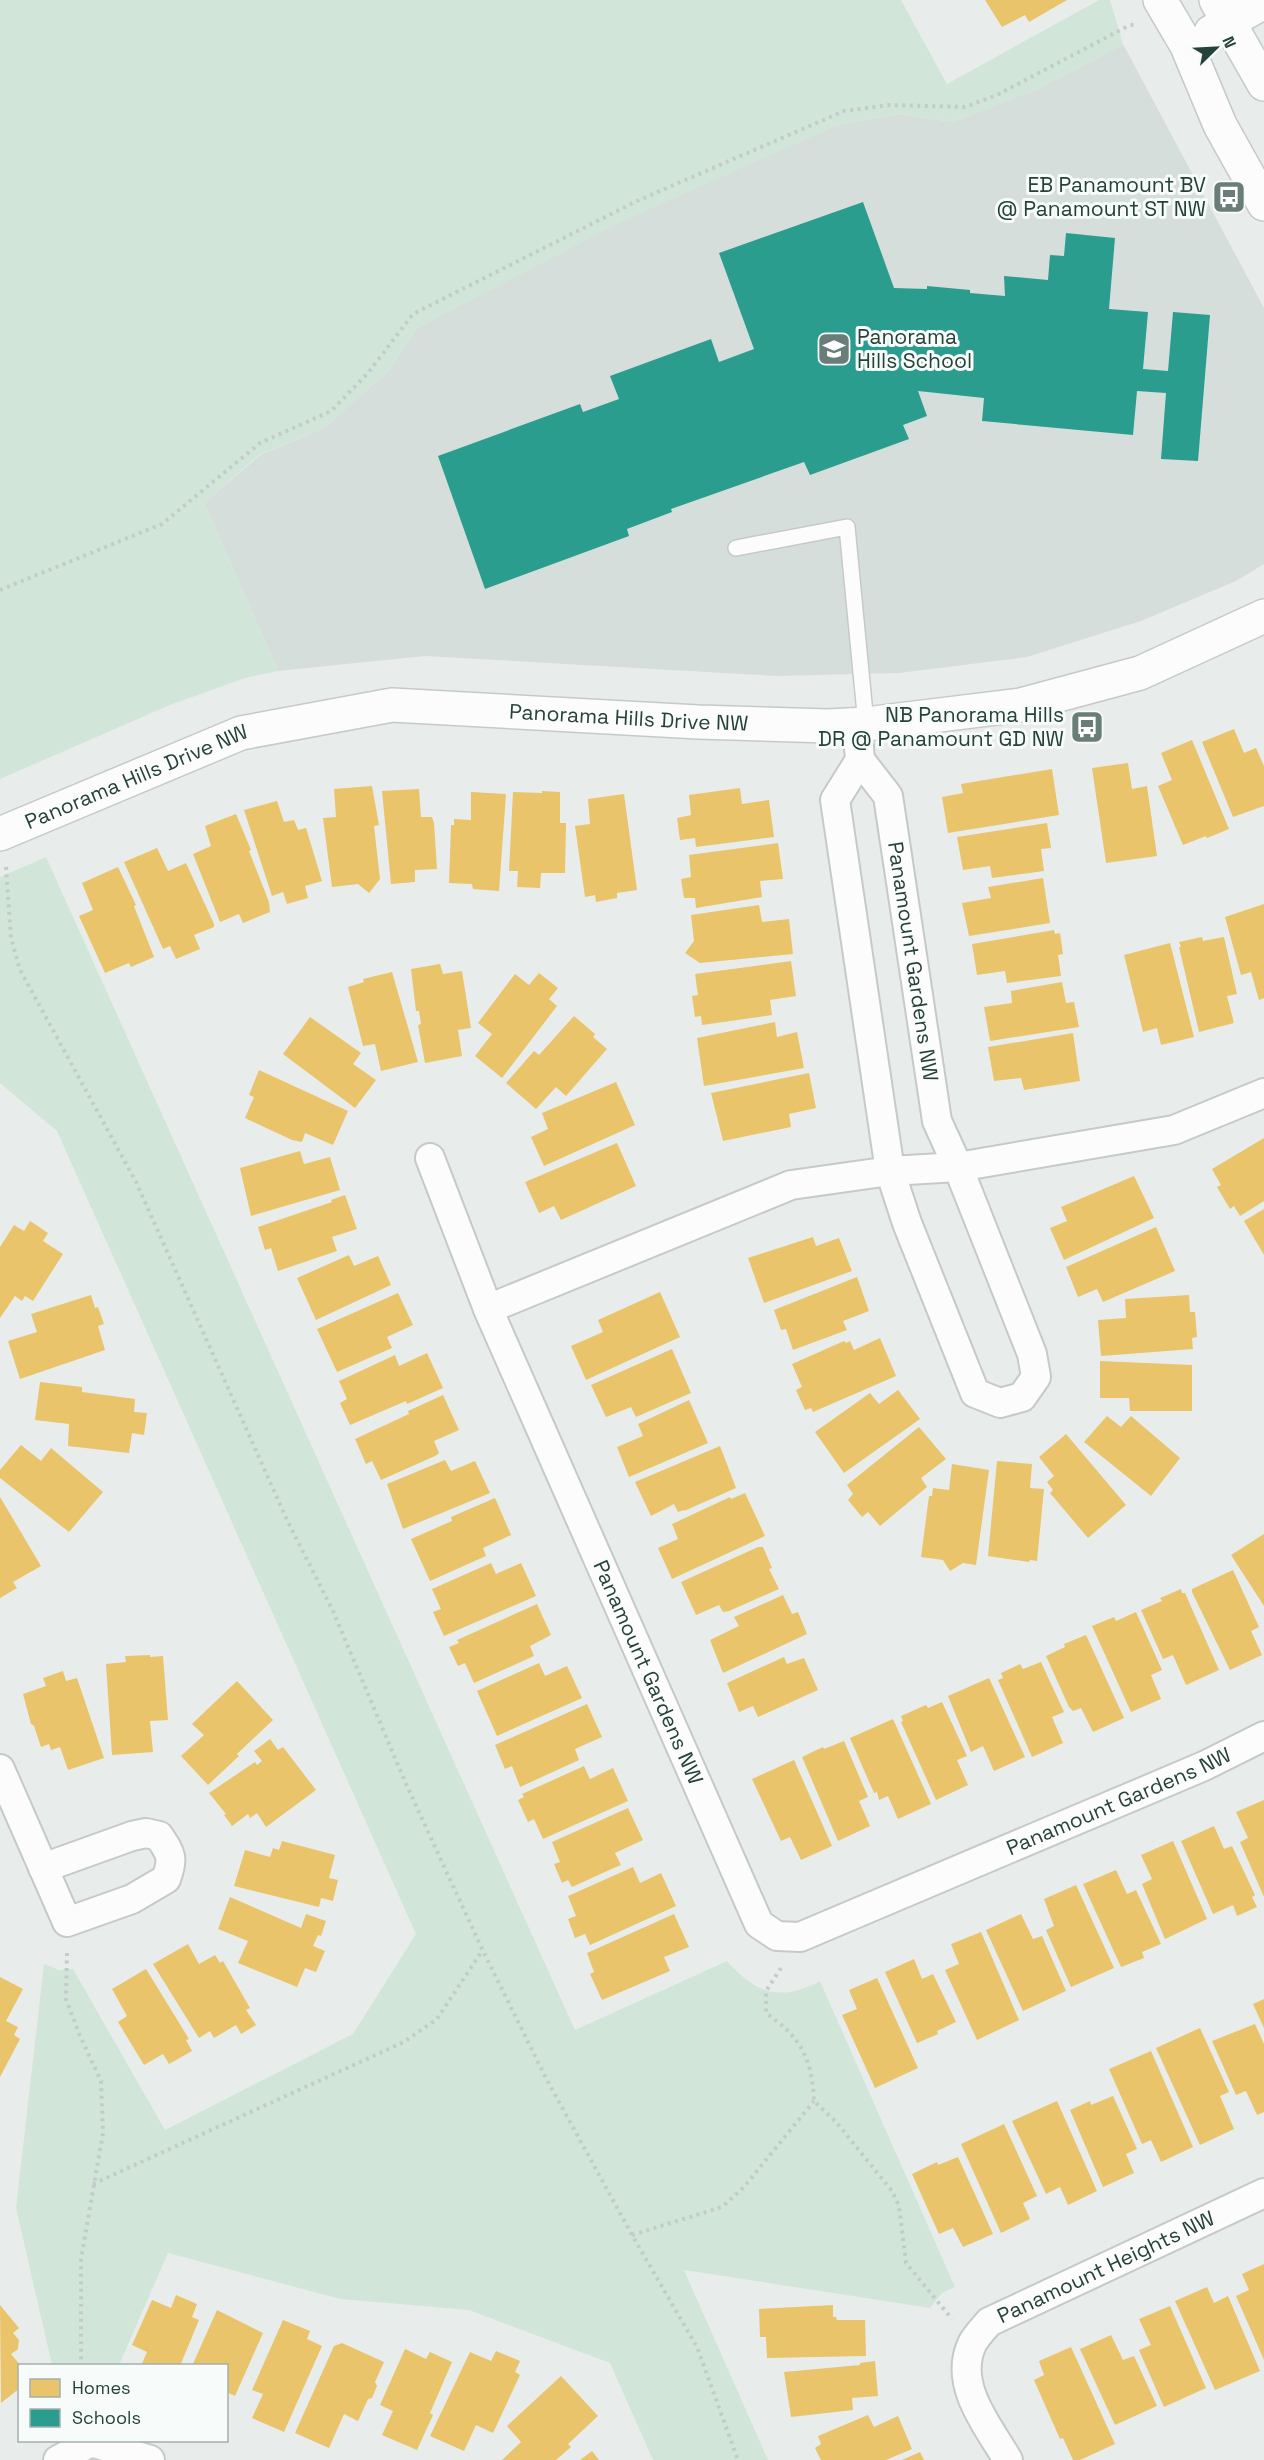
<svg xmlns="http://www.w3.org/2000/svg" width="1264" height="2460" viewBox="0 0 1264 2460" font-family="'Space Grotesk',sans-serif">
<rect width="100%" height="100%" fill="#e8edeb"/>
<polygon fill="#d6dedb" points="1123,44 1264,308 1264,564 1236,581 1141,621 1027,657 899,673 777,676 425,656 278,671 204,503 260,455 324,428 389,370 417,328 626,218 837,125 900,114 953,122 1040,88"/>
<g fill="#d1e6d8">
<polygon points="0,0 901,0 947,84 1099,0 1110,0 1123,44 1040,88 953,122 900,114 837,125 619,223 417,328 389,370 324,428 259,455 204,503 278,671 245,678 170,705 0,779"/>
<path d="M46,857l529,1173 152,-69c29,33 54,41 93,20l135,306 -13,6 -12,15 -246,-38 84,190h-115l-43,-97 -141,-53 -129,-11 -172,-46 -49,112h-67l-36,-157 28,-244 15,6 14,-1 92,161 188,-96 63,-100 -359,-803 -57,-48v-206z"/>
</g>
<g fill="#e9c46a">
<polygon points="985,0 1067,0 1029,22 1025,15 1002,27"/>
<polygon points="1234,729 1244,753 1256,748 1264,766 1264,806 1233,817 1202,742"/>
<polygon points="1192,740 1229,829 1207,838 1206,836 1183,845 1158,786 1172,780 1161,753"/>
<polygon points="1128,763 1132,789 1147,786 1157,856 1106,863 1092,768"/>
<polygon points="1052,769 1059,815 948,833 942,797 963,793 961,784"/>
<polygon points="372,786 379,825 374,826 380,879 369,893 358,884 332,887 323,818 336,817 334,789"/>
<polygon points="740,788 742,804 769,800 774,837 696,847 695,838 680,840 677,818 691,815 689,795"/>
<polygon points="419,789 421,817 432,817 434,823 437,869 415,870 415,882 391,884 382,791"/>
<polygon points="542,791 560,792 560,823 566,823 565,873 541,873 540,888 517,887 518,871 509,871 513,792 542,793"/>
<polygon points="471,792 506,794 499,891 473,889 472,884 449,883 451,825 454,825 454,819 471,820"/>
<polygon points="624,794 637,890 617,893 617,898 596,902 595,895 585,897 575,826 590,824 588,799"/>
<polygon points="277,801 284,822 294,820 298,830 306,828 322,881 305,886 308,898 287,904 283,892 272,896 244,810"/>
<polygon points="236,814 251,850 249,851 269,902 270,912 243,923 239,914 220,922 193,854 211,846 205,826"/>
<polygon points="1047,823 1051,848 1041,849 1044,871 992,878 990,866 963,870 957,837"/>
<polygon points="778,843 783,879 760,881 762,897 696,908 695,898 684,898 681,879 691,877 689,855"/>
<polygon points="157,848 168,871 186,863 214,924 214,927 194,935 200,949 176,959 170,946 163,949 124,862"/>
<polygon points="118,867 136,905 134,906 154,957 131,967 129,963 105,973 79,916 93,910 82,883"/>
<polygon points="1043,878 1050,923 969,936 962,903 991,898 988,887"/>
<polygon points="1264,904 1264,998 1259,1000 1251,972 1241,975 1225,917"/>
<polygon points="759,905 762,922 789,919 793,954 700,963 685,953 694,941 691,915"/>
<polygon points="1054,930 1055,934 1060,933 1063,954 1058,955 1061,976 1007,983 1005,971 977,975 972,944"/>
<polygon points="1202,937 1203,941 1224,937 1237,994 1227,996 1234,1023 1199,1032 1179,947 1181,947 1179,942"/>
<polygon points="1170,943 1194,1037 1161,1045 1157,1028 1143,1032 1124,955"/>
<polygon points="791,961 796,996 770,1000 772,1015 702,1025 701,1016 695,1017 692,996 698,995 695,974"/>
<polygon points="440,964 443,974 462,971 471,1028 458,1030 462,1056 425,1063 418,1025 421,1024 419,1011 416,1011 411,969"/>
<polygon points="392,972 418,1062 381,1071 375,1044 363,1046 348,987 364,982 363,979"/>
<polygon points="539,973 558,988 549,999 557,1006 502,1078 475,1056 492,1034 478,1023 515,974 529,985"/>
<polygon points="1062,982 1066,1003 1074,1002 1079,1027 990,1041 984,1007 1012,1003 1011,991"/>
<polygon points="574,1016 595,1034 593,1037 607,1049 566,1096 556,1087 536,1109 506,1083 534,1051 539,1055"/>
<polygon points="310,1017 361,1053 353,1064 376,1080 355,1108 283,1054"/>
<polygon points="775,1022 777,1037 797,1032 804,1068 704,1086 697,1038"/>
<polygon points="1073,1033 1080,1081 1024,1090 1021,1078 994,1081 988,1047"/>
<polygon points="259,1070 348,1111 333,1145 305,1133 302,1142 292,1140 245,1118 254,1097 249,1095"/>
<polygon points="809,1073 816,1108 789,1114 791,1127 723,1141 711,1093"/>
<polygon points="616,1082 635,1125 544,1166 531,1137 548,1129 542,1113"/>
<polygon points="1264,1138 1264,1201 1240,1216 1234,1206 1230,1209 1217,1187 1221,1185 1212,1169"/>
<polygon points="617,1143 636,1186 561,1220 554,1206 539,1213 525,1182"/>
<polygon points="300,1151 304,1164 330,1157 340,1190 251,1216 240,1168"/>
<polygon points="1134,1176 1154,1218 1064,1260 1050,1228 1067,1221 1061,1207"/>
<polygon points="345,1195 357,1229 332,1237 337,1251 278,1271 271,1248 265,1250 258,1227 332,1202 331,1200"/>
<polygon points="1264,1209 1264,1255 1244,1221"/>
<polygon points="30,1221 48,1233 43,1241 63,1254 33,1301 25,1296 22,1301 15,1296 0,1318 0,1247 14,1225 24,1231"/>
<polygon points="1156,1227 1175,1271 1103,1302 1097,1289 1078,1297 1066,1267"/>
<polygon points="813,1237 816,1246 839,1238 852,1271 764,1303 748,1258"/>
<polygon points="349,1255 354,1266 378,1256 391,1285 316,1320 297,1278"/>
<polygon points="857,1277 869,1311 843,1321 847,1330 793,1350 786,1329 781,1330 774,1310"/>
<polygon points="660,1292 680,1337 586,1380 571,1346 603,1332 598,1320"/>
<polygon points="398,1293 413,1325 387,1337 392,1348 337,1372 317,1329"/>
<polygon points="91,1295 95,1308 98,1307 104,1324 98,1326 105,1350 20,1379 8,1341 37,1332 31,1314"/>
<polygon points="1189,1295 1190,1312 1195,1312 1197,1337 1192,1338 1193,1349 1101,1356 1098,1320 1126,1318 1125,1299"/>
<polygon points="880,1338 896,1376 813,1412 811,1408 805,1410 796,1390 802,1387 792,1364 844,1341 846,1343 850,1341 854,1350"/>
<polygon points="672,1349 691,1393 636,1417 631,1407 606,1417 591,1385"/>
<polygon points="427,1353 443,1388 407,1404 406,1401 350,1425 340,1403 347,1399 339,1381 395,1355 399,1366"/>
<polygon points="1100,1361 1192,1365 1192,1411 1130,1411 1129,1398 1100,1398"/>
<polygon points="40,1382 82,1387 82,1392 135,1399 134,1412 147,1413 144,1435 132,1433 129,1453 68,1446 69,1424 35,1420"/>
<polygon points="898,1390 920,1419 844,1473 815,1432 870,1393 879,1404"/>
<polygon points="443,1395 459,1430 434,1441 439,1453 435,1456 381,1480 372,1461 366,1464 355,1439 409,1414 408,1411"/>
<polygon points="689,1400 708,1443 629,1477 617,1447 643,1436 638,1424"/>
<polygon points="1107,1416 1121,1427 1131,1416 1180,1458 1151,1496 1084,1442"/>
<polygon points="919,1427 946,1459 921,1478 927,1487 880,1526 868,1512 862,1517 848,1500 853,1494 847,1485"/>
<polygon points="1066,1434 1126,1505 1088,1538 1050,1493 1053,1490 1047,1482 1054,1476 1039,1457"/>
<polygon points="21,1445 41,1461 51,1448 103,1492 69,1532 0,1478 0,1470"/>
<polygon points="720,1446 736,1488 684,1511 684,1510 678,1512 674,1504 651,1516 635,1482"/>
<polygon points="445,1460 451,1471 475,1461 490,1493 403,1529 387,1484"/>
<polygon points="997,1461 1032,1464 1030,1488 1044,1489 1037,1561 1030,1560 1029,1562 988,1556"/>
<polygon points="952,1464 989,1470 976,1565 963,1563 950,1571 943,1560 921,1557 929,1496 932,1496 933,1488 949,1490"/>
<polygon points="745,1493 765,1536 672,1579 658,1548 678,1539 672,1524 730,1497 731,1499"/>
<polygon points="0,1497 41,1566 13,1582 17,1588 0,1598"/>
<polygon points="495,1498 511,1535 483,1548 486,1556 430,1581 411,1539 452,1521 451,1517"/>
<polygon points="1264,1534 1264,1606 1231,1555"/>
<polygon points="758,1547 763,1547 772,1568 769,1569 779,1589 729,1611 723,1612 719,1605 696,1615 681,1582"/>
<polygon points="491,1563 496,1574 521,1563 536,1596 444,1636 433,1612 441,1609 432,1589"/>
<polygon points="1233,1570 1259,1627 1251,1631 1262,1655 1230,1670 1192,1592 1192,1589"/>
<polygon points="1181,1589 1182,1593 1185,1593 1219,1670 1186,1685 1173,1655 1163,1659 1141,1610 1162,1601 1160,1598"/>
<polygon points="783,1595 792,1614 798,1612 807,1634 723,1673 710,1640 739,1626 734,1617"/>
<polygon points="537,1604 551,1635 530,1646 534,1656 474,1683 465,1663 458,1666 449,1647 459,1643 457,1640"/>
<polygon points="1136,1612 1162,1670 1151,1675 1161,1699 1131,1712 1092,1626 1114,1617 1116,1621"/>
<polygon points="1086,1635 1124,1718 1093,1732 1081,1708 1073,1711 1069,1707 1046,1656 1065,1647 1064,1644"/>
<polygon points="150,1655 150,1657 163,1656 168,1720 150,1721 153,1752 112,1755 106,1664 126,1662 125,1656"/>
<polygon points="784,1657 787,1664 804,1658 818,1690 758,1717 753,1706 739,1712 727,1683"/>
<polygon points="1041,1662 1064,1712 1052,1717 1063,1743 1032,1757 998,1680 1003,1678 1001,1673 1020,1664 1023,1669"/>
<polygon points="539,1663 545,1676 567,1666 582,1698 497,1736 477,1691"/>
<polygon points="63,1671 66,1681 77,1678 104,1758 68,1770 60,1747 51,1750 49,1744 41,1747 34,1726 31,1724 23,1694 46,1686 43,1678"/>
<polygon points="989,1678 1025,1757 994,1771 983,1746 971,1752 948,1696"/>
<polygon points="237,1681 273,1720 237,1754 239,1756 208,1785 181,1756 204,1735 192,1724"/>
<polygon points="942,1702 967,1756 957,1760 968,1785 936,1800 901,1722 903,1721 901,1716 926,1705 928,1708"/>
<polygon points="587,1704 602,1737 575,1749 579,1760 520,1787 512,1766 505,1769 495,1745"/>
<polygon points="893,1719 931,1804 898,1819 888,1796 879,1800 877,1792 874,1793 850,1738"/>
<polygon points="270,1739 278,1750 283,1747 316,1790 266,1827 257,1813 250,1818 248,1814 232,1826 224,1815 226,1814 209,1793 255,1762 257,1765 262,1761 254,1751"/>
<polygon points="844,1741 868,1797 859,1801 870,1826 838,1841 802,1757 823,1747 824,1749"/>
<polygon points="794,1760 832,1846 801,1860 790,1837 781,1841 752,1779"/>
<polygon points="584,1766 590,1779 613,1768 628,1801 543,1839 534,1819 528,1822 518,1800 524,1797 522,1794"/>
<polygon points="1264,1800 1264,1897 1240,1842 1248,1838 1236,1812"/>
<polygon points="628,1808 643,1840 615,1853 621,1865 616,1867 572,1887 568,1880 562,1883 554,1864 560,1862 552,1842"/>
<polygon points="1214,1826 1224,1849 1232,1846 1255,1895 1252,1897 1257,1907 1237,1916 1233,1905 1213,1914 1181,1841"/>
<polygon points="282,1841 335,1855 329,1878 338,1880 333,1901 321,1898 319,1907 234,1886 245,1850 270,1857 273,1848 279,1850"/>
<polygon points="1173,1841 1207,1919 1165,1939 1142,1884 1152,1879 1141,1855"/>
<polygon points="633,1867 640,1883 661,1873 676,1906 590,1945 585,1934 575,1938 568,1919 576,1916 568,1896"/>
<polygon points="1116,1870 1127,1894 1136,1890 1161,1944 1142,1952 1144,1958 1121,1967 1083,1884"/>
<polygon points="1076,1885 1114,1968 1071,1987 1046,1930 1054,1926 1044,1899"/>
<polygon points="230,1897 301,1928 306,1914 326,1921 321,1936 318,1935 313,1946 325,1951 316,1972 305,1968 297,1987 238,1963 248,1941 218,1929"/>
<polygon points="674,1914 689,1947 664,1957 670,1971 602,2000 590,1974 594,1972 587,1953"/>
<polygon points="1021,1914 1033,1939 1042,1936 1066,1991 1023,2011 986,1930"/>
<polygon points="981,1932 1019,2020 977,2040 945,1970 959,1964 951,1944"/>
<polygon points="188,1944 199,1964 215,1955 220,1963 223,1961 250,2008 246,2010 256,2025 241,2034 236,2025 214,2038 210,2031 199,2038 153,1964"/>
<polygon points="914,1959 922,1979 933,1974 956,2022 937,2031 938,2034 917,2043 885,1972"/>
<polygon points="146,1969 189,2039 186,2040 192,2051 169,2064 163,2054 144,2065 118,2022 127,2016 112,1989"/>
<polygon points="0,1977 23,1989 6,2021 18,2027 14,2035 20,2039 0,2077"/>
<polygon points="877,1978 918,2068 875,2088 842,2015 857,2009 849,1990"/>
<polygon points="1264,1999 1264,2028 1253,2004"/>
<polygon points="1255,2024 1264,2044 1264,2112 1257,2115 1246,2091 1236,2095 1212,2041"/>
<polygon points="1200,2028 1229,2092 1220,2096 1234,2129 1200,2145 1156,2048"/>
<polygon points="1151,2051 1193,2147 1161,2162 1151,2140 1142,2144 1109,2069"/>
<polygon points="1113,2096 1137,2149 1126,2154 1134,2173 1103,2187 1070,2110 1090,2101 1091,2105"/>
<polygon points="1057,2101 1097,2191 1068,2205 1060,2187 1046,2194 1012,2121"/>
<polygon points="1004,2124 1037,2196 1023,2203 1030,2219 1001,2233 961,2144"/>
<polygon points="958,2157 993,2234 963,2247 953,2228 939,2234 912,2174 937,2162 938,2165"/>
<polygon points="1264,2264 1264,2360 1236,2296 1249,2290 1242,2274"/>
<polygon points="1207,2287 1214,2303 1228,2296 1260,2371 1215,2390 1175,2301"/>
<polygon points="176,2295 197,2304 192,2317 199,2320 180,2366 141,2366 147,2352 132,2345 152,2300 171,2308"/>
<polygon points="0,2305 19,2328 13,2333 19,2340 18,2349 11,2354 21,2366 20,2388 1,2403"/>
<polygon points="833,2305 833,2317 836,2317 837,2320 865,2320 866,2356 767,2358 766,2337 760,2337 759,2309"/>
<polygon points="1170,2306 1206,2388 1164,2407 1139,2350 1151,2345 1139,2319"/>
<polygon points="217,2310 263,2333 235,2396 226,2392 226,2366 192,2366"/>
<polygon points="283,2320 310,2331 307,2339 322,2346 284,2432 252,2418 263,2394 252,2390"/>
<polygon points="1111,2335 1123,2360 1134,2356 1157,2406 1115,2425 1080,2349"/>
<polygon points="342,2343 384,2362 375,2382 377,2386 372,2398 368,2399 358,2421 344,2414 329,2448 295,2433 334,2346"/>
<polygon points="1071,2347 1115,2444 1080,2460 1073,2460 1063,2438 1060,2439 1034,2380 1044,2375 1039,2361"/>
<polygon points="405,2349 426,2359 430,2352 452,2362 430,2413 433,2415 417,2450 382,2435 393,2411 380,2405"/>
<polygon points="496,2351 520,2361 515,2372 520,2375 493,2433 476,2425 464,2451 430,2436 470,2352 491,2361"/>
<polygon points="875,2361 878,2396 852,2398 853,2410 791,2417 784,2372 860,2365 860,2363"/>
<polygon points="561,2376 598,2416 568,2444 571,2447 556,2460 502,2460 521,2442 507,2426"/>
<polygon points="868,2415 874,2427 898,2416 912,2449 886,2460 821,2460 815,2448 821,2444 818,2436"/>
<polygon points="592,2451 599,2460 580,2460"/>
<polygon points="920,2452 924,2460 902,2460"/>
</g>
<polygon fill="#2a9d8f" points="863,202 894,288 927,289 927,286 970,290 970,293 1005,296 1004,276 1048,280 1050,255 1064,256 1066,233 1115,238 1109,309 1148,312 1143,369 1168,371 1173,312 1210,315 1198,461 1161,459 1166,393 1137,391 1133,435 982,421 984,398 918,391 927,416 903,425 909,439 810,475 804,462 671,509 672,512 627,529 629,536 485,589 438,456 580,404 583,412 619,399 610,376 711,339 719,362 754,349 719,253"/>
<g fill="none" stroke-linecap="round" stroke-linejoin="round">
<defs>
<polyline id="service" points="736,548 847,527 866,724"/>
<g id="minor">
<path id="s1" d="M857,725l3,35 28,36 49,325 21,46 74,187 4,23 -14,20 -22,6 -25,-10 -68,-170 -17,-52 -55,-371 25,-40"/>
<path id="s2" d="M1264,1093l-90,37 -216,37 -68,4 -99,14 -303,124 271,615 18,12 23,1 404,-171 60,-30"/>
<polyline points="430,1158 488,1309"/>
<path d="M0,1769l67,153 65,-23 34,-20c8,-21 5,-25 -7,-43l-13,-3 -14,3 -89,32"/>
<polyline points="58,2460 91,2442 150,2460"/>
<path id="s3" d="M1008,2460c-20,-34 -55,-75 -36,-116 4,-8 12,-16 17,-22l275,-129"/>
</g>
<g id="tertiary">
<polyline points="1160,0 1187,46 1220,125 1264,204"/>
<polyline points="1216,0 1264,84"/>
<polyline points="1211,32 1264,2"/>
<path id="s4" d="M0,834l241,-101 151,-28 306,17 130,4 38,-2 155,-19 119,-32 124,-57"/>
</g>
</defs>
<use href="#service" stroke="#c5cac8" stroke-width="18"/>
<use href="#minor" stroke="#c5cac8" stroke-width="32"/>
<use href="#tertiary" stroke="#c5cac8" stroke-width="36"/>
<g stroke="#c3ccca" stroke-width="4" stroke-dasharray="3 4.5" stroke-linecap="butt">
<polyline points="0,590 162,524 260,443 331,411 368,373 413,314 637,201 844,111 889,105 965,107 997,95 1128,26 1136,24"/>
<polyline points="6,867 11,938 20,970 136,1182 287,1520 333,1611 406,1784 483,1951 546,2078 632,2235 697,2347 738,2460"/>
<polyline points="67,1953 66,1999 80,2036 101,2081 103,2133 81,2259 81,2366"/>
<path d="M781,1968l-15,23v22c35,24 46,46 48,88l23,22 55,68 7,15 7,57 46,56"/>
<polyline points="93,2184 404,2042 437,2019 482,1951"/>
<polyline points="632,2235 722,2207 744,2187 814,2101"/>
</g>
<use href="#service" stroke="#fcfcfc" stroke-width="15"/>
<use href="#minor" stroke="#fcfcfc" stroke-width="28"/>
<use href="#tertiary" stroke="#fcfcfc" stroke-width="33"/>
</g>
<defs>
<symbol id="bus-square" viewBox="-11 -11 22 22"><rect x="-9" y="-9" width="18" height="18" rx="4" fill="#697e78" stroke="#f7fbf9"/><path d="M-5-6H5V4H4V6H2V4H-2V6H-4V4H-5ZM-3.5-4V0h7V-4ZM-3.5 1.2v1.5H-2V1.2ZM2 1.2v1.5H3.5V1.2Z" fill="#fff"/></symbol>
<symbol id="school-square" viewBox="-11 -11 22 22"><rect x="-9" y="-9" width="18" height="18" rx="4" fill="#697e78" stroke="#f7fbf9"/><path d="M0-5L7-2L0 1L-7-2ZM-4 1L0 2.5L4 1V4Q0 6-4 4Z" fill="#fff"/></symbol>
</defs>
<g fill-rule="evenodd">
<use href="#bus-square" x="1210" y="178" width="38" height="38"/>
<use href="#school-square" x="815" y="330" width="38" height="38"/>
<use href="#bus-square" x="1068" y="708" width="38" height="38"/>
</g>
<g text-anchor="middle" stroke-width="6" stroke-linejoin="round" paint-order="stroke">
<g font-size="21" fill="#24423a" stroke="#f7fbf9" text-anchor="end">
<text x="1206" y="192">EB Panamount BV<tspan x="1206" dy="24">@ Panamount ST NW</tspan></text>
<text x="857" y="344" text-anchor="start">Panorama<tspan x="857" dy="24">Hills School</tspan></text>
<text x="1064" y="722">NB Panorama Hills<tspan x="1064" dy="24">DR @ Panamount GD NW</tspan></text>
</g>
<g font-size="21" fill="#24423a" stroke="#f7fbf9">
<text dy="7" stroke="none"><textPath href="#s4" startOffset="652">Panorama Hills Drive NW</textPath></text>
<text dy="7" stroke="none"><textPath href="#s4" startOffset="148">Panorama Hills Drive NW</textPath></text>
<text dy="7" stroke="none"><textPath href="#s1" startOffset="248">Panamount Gardens NW</textPath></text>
<text dy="7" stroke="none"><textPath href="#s2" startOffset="1209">Panamount Gardens NW</textPath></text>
<text dy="7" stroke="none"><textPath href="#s2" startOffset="1875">Panamount Gardens NW</textPath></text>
<text dy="7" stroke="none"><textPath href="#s3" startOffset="284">Panamount Heights NW</textPath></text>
</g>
</g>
<rect x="18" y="2364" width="210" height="78" fill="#f7fbf9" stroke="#a3b1ad" stroke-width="1.5"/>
<rect x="30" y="2379" width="30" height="18" fill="#e9c46a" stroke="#a3b1ad" stroke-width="1.5"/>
<text x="72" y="2394" font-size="18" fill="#24423a">Homes</text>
<rect x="30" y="2409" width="30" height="18" fill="#2a9d8f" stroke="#a3b1ad" stroke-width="1.5"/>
<text x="72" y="2424" font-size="18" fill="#24423a">Schools</text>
<g transform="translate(1216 48) rotate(66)" stroke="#f7fbf9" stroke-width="4.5" paint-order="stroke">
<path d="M0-4.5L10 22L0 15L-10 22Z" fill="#24423a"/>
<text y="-9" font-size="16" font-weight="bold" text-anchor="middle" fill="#24423a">N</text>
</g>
</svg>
